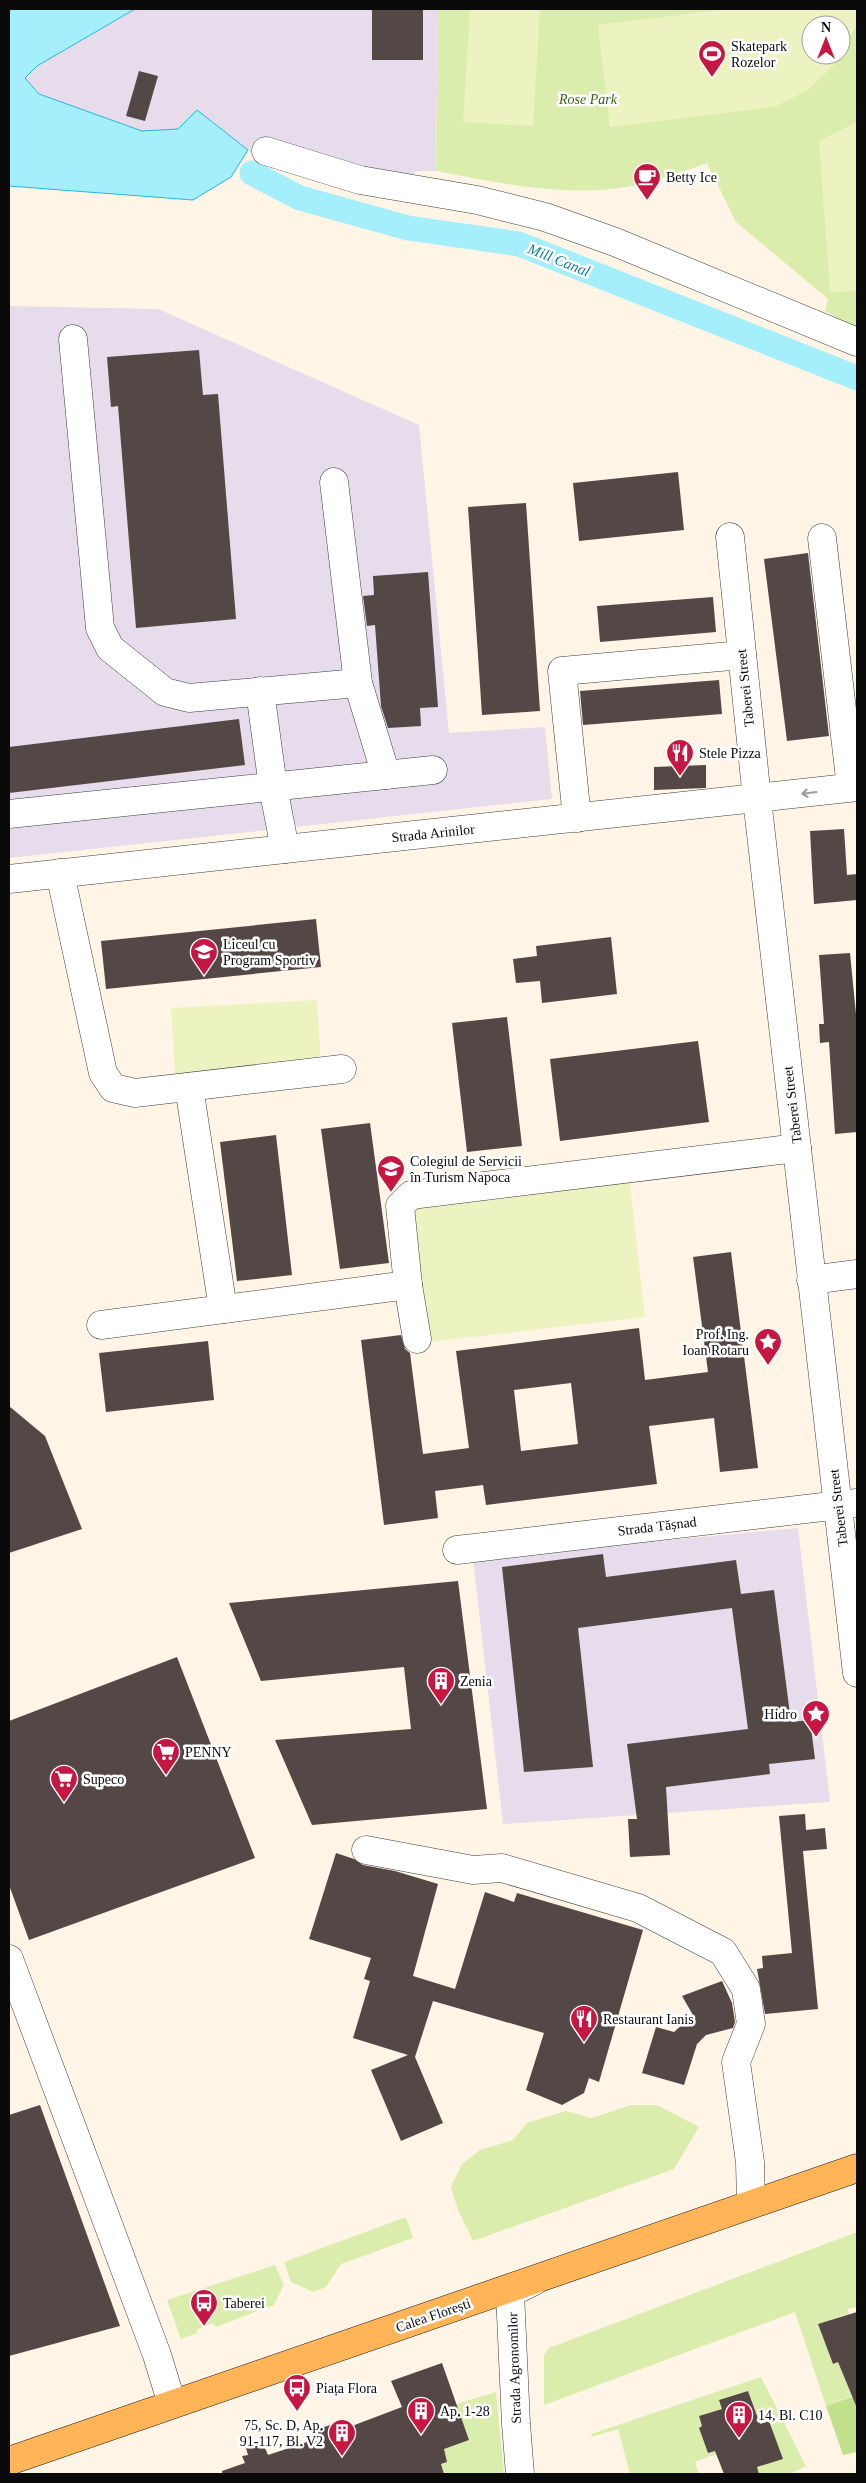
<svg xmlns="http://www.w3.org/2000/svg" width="866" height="2483" viewBox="0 0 866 2483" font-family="Georgia,serif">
<rect width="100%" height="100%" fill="#fff5e7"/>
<g fill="#e6dceb">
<polygon points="135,9 438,9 436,171 417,171 400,182 272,148 259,138 251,152 197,110 178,129 142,131 39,94 24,77 37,66"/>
<polygon points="9,306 158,309 419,425 449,733 545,727 552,799 9,858"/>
<polygon points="798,1528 830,1802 503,1824 473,1558"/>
</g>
<g fill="#dbedad" fill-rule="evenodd">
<path d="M438,9h419v320l-32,-18 3,-12 -92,-77 -29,-59c-31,11 -63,23 -96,26 -58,6 -118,-7 -175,-18zM811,25h30v30h-30z"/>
<polygon points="631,2105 657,2105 699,2127 674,2169 473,2241 458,2210 451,2187 462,2164 480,2150 513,2140 527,2123 566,2111 592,2118"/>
<polygon points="406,2217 413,2238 341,2264 326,2287 313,2292 291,2282 284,2262"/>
<polygon points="857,2232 857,2307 848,2309 849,2314 818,2324 833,2364 845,2359 841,2369 852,2396 826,2406 795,2312 544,2405 544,2355 549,2348"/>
<polygon points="275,2265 284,2285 274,2305 216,2327 213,2323 196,2330 197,2333 181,2339 167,2300"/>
<polygon points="761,2377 806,2466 790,2474 759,2474 757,2467 782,2459 769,2421 753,2426 758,2417 748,2391 720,2400 722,2409 699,2416 702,2426 699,2428 708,2453 719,2449 717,2454 695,2462 699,2474 630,2474 618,2429 592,2437 591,2434"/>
<polygon points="496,2392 504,2474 444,2474 441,2465 447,2462 443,2449 469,2440 456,2404"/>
</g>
<polygon fill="#c2df8b" points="857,2395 857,2452 843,2455 826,2406"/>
<g fill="#ecf3c0">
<polygon points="470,9 540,9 533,126 463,122"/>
<polygon points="728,9 857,9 857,24 841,53 841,25 811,25 811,55 840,55 833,66 808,90 774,107 610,127 598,25"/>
<polygon points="857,122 857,291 830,292 819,141"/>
<polygon points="317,1000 321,1067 175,1075 171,1008"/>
<polygon points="630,1183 645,1317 429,1342 413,1209"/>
</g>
<polygon fill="#a5eefc" stroke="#25b7db" points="9,9 135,9 37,66 25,78 39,94 142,131 178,129 197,110 248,150 231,177 193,200 9,186"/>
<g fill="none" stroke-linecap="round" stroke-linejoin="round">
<polyline stroke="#a5eefc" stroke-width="25" points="252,173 300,198 408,228 519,244 857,378"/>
</g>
<g fill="#534845" fill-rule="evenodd">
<rect x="372" y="9" width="51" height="51"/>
<polygon points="139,71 158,76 145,121 126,116"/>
<polygon points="199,350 203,395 218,394 236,619 136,628 118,406 111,407 107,357"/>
<polygon points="678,472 684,530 579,541 573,483"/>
<polygon points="526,503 540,711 482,715 468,507"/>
<polygon points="808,553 829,736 787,741 764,559"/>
<polygon points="428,572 438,707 420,708 421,726 388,728 381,706 375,625 367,626 363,596 374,595 373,576"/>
<polygon points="713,597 716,632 600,642 597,606"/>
<polygon points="719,680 722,714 583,725 580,691"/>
<polygon points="239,719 245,765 9,793 9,747"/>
<polygon points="706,765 706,788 654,790 654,767"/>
<polygon points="844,829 847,875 857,874 857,900 814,904 810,831"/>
<polygon points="316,919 321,967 106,989 101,941"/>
<polygon points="611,937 617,994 542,1003 540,981 516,983 513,959 537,956 536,946"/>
<polygon points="850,953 856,1014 857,1132 835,1134 829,1042 820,1043 819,1024 824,1024 819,955"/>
<polygon points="507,1017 522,1146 467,1152 452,1023"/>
<polygon points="698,1041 709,1122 560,1141 550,1059"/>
<polygon points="370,1123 389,1263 340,1269 321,1129"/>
<polygon points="276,1135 292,1275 237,1281 220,1142"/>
<path d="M731,1252l27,216 -38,4 -6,-54 -65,8 8,58 -171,21 -3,-20 -48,6 3,27 -54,7 -23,-185 40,-5 4,14 5,4 13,101 46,-6 -13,-97 183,-23 6,52 63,-8 -15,-115zM571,1383l7,61 -57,7 -7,-61z"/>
<polygon points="208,1341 214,1400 106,1412 99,1353"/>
<polygon points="9,1406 45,1436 82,1529 9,1553"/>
<polygon points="603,1554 606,1577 736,1560 741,1594 774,1590 791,1722 810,1720 815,1759 769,1764 770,1774 666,1787 670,1855 630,1857 628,1819 637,1819 627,1744 748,1729 732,1608 578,1628 593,1767 524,1772 502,1567"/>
<polygon points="458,1581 487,1809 312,1825 275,1740 411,1729 404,1667 261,1681 229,1603"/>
<polygon points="177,1657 255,1858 29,1940 9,1885 9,1721"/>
<polygon points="805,1814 806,1830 825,1828 827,1849 803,1851 818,2009 765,2014 757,1969 763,1968 762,1956 792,1953 779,1816"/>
<polygon points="336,1853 354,1859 363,1865 395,1871 438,1884 413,1976 455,1989 485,1892 514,1902 517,1893 643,1930 599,2082 589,2078 584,2093 562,2105 526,2090 544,2033 433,2001 415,2057 443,2123 401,2141 371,2070 408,2055 353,2038 370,1981 364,1979 371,1958 309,1939"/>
<polygon points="722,1981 732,2003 735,2022 733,2028 706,2035 697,2044 684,2085 642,2073 656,2027 674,2032 693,2015 682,1996"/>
<polygon points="40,2105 120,2326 9,2356 9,2115"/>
<polygon points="857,2312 857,2408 838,2362 833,2364 818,2324"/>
<polygon points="442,2363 469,2440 444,2449 447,2462 441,2464 444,2474 222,2474 222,2471 245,2463 242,2456 248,2455 246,2448 263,2443 268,2455 319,2438 316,2430 341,2421 344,2429 402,2407 391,2381"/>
<polygon points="748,2391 760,2424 769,2421 783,2459 757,2467 759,2474 724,2474 715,2451 708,2453 699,2428 702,2426 699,2416 722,2409 719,2400"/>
</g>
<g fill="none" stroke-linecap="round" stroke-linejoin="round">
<defs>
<g id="minor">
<polyline points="266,151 360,180 477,200 545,217 615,242 857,342"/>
<polyline points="73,339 100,628 110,648 165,692 189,698 358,683"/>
<polyline points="334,482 358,683 386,775"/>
<polyline points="730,537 757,799 857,1673"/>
<polyline points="822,538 851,787"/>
<polyline points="260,691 273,787 285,849"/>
<polyline points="9,814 433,770"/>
<polyline points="577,818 562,671 742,655"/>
<polyline points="60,873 103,1073 113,1088 135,1093 342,1069"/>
<polyline points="9,879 857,787"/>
<polyline points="189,1087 223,1309"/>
<polyline points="811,1280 857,1274"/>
<polyline points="408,1285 417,1339"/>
<polyline points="101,1325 408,1285 400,1206 411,1195 797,1148"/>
<polyline points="457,1550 857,1503"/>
<polyline points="366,1850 473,1870 502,1868 638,1908 723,1952 746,1989 751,2024 736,2062 750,2162 751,2204"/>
<polyline points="9,1959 157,2355 172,2404"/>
<polyline points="520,2474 516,2424 510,2293 534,2281"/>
</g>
<polyline id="major" points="9,2461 857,2168"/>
</defs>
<use href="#minor" stroke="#3d3d3d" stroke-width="29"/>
<use href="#major" stroke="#1b1b1b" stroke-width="29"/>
<use href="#minor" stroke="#fff" stroke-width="28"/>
<use href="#major" stroke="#ffb457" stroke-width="28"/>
</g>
<defs><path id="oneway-shaft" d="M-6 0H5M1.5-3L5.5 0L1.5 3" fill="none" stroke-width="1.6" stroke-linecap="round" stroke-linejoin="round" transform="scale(1.25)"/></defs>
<use stroke="#9d9d9d" href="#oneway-shaft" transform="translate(809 793) rotate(173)"/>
<defs>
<symbol id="stadium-pin" viewBox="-11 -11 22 30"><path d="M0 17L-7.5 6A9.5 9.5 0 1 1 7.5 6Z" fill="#c61642" stroke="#fff"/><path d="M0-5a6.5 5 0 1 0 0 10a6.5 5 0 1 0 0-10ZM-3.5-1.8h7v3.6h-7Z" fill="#fff"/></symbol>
<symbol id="cafe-pin" viewBox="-11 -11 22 30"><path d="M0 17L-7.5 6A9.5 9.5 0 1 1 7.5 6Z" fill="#c61642" stroke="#fff"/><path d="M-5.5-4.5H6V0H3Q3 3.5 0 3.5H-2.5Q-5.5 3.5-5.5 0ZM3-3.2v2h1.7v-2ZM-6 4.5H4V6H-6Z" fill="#fff"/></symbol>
<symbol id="restaurant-pin" viewBox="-11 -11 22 30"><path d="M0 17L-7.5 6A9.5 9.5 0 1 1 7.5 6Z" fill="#c61642" stroke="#fff"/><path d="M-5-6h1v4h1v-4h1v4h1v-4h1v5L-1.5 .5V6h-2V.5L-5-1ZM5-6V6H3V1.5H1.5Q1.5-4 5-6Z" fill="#fff"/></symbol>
<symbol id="school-pin" viewBox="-11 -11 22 30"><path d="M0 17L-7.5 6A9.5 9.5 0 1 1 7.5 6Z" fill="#c61642" stroke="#fff"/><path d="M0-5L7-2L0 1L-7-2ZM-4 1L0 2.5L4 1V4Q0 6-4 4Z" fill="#fff"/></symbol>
<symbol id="sight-pin" viewBox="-11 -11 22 30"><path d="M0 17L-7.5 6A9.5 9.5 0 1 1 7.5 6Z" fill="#c61642" stroke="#fff"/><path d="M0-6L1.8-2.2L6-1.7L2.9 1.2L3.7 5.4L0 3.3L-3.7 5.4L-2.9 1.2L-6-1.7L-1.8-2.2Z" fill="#fff"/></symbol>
<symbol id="building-pin" viewBox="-11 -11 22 30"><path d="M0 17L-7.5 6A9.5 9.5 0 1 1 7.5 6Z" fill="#c61642" stroke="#fff"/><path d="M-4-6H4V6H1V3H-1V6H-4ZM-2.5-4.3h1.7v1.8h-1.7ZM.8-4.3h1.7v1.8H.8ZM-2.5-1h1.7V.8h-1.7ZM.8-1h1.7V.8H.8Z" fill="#fff"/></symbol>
<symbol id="supermarket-pin" viewBox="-11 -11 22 30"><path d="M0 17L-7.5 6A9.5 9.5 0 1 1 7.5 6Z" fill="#c61642" stroke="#fff"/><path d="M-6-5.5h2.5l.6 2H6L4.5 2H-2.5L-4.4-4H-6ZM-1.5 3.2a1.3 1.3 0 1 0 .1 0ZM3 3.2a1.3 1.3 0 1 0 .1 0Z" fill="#fff"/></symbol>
<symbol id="bus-pin" viewBox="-11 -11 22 30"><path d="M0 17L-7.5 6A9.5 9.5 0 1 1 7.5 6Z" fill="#c61642" stroke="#fff"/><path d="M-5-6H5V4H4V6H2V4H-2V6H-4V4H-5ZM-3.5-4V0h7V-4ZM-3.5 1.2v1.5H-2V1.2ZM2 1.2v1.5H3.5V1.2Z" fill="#fff"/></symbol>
</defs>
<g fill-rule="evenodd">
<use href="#stadium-pin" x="696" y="38" width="32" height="43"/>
<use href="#cafe-pin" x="631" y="161" width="32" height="43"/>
<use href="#restaurant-pin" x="664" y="737" width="32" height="43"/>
<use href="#school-pin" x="188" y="936" width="32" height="43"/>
<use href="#school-pin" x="375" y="1153" width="32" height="43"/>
<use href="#sight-pin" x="752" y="1326" width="32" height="43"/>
<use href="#building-pin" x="425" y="1665" width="32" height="43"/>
<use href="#sight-pin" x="800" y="1698" width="32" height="43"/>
<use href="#supermarket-pin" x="150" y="1736" width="32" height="43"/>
<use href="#supermarket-pin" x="48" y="1763" width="32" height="43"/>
<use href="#restaurant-pin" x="568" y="2003" width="32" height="43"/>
<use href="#bus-pin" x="188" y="2287" width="32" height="43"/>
<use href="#bus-pin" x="281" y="2372" width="32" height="43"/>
<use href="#building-pin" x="405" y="2395" width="32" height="43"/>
<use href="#building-pin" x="723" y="2399" width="32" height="43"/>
<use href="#building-pin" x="326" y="2417" width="32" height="43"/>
</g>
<g text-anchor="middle" stroke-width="5" stroke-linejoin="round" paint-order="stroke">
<g font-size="14" fill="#0a0a0a" stroke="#fff" text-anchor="start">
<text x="731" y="51">Skatepark<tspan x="731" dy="16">Rozelor</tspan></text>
<text x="666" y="182">Betty Ice</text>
<text x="699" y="758">Stele Pizza</text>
<text x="223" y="949">Liceul cu<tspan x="223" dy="16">Program Sportiv</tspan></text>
<text x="410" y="1166">Colegiul de Servicii<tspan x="410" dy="16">în Turism Napoca</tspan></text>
<text x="749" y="1339" text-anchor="end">Prof. Ing.<tspan x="749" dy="16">Ioan Rotaru</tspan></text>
<text x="460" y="1686">Zenia</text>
<text x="797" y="1719" text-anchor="end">Hidro</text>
<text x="185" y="1757">PENNY</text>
<text x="83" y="1784">Supeco</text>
<text x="603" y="2024">Restaurant Ianis</text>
<text x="223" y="2308">Taberei</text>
<text x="316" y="2393">Piața Flora</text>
<text x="440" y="2416">Ap. 1-28</text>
<text x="758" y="2420">14, Bl. C10</text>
<text x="323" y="2430" text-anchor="end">75, Sc. D, Ap.<tspan x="323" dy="16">91-117, Bl. V2</tspan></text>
</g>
<g font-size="14" font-style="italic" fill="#376615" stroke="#fff">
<text x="588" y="104">Rose Park</text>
</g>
<g font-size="14" fill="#0a0a0a" stroke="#fff">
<text transform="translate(745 688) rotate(-96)" y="5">Taberei Street</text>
<text transform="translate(433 833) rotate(-6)" y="5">Strada Arinilor</text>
<text transform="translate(792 1105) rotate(-97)" y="5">Taberei Street</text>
<text transform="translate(838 1508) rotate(-97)" y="5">Taberei Street</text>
<text transform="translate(657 1526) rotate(-7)" y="5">Strada Tășnad</text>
<text transform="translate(433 2315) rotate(-19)" y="5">Calea Florești</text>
<text transform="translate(514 2368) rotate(-92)" y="5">Strada Agronomilor</text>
</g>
<g font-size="15" font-style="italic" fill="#097c9f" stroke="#fff">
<text transform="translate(559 260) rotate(22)" y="5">Mill Canal</text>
</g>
</g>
<rect width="866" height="2483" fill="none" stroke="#0a0a0a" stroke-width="20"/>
<g transform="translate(826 40)"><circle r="24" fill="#ffffff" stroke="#9d9d9d"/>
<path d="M0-4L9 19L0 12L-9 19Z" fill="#c61642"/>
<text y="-8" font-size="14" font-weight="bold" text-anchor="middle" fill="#0a0a0a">N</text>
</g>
</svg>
